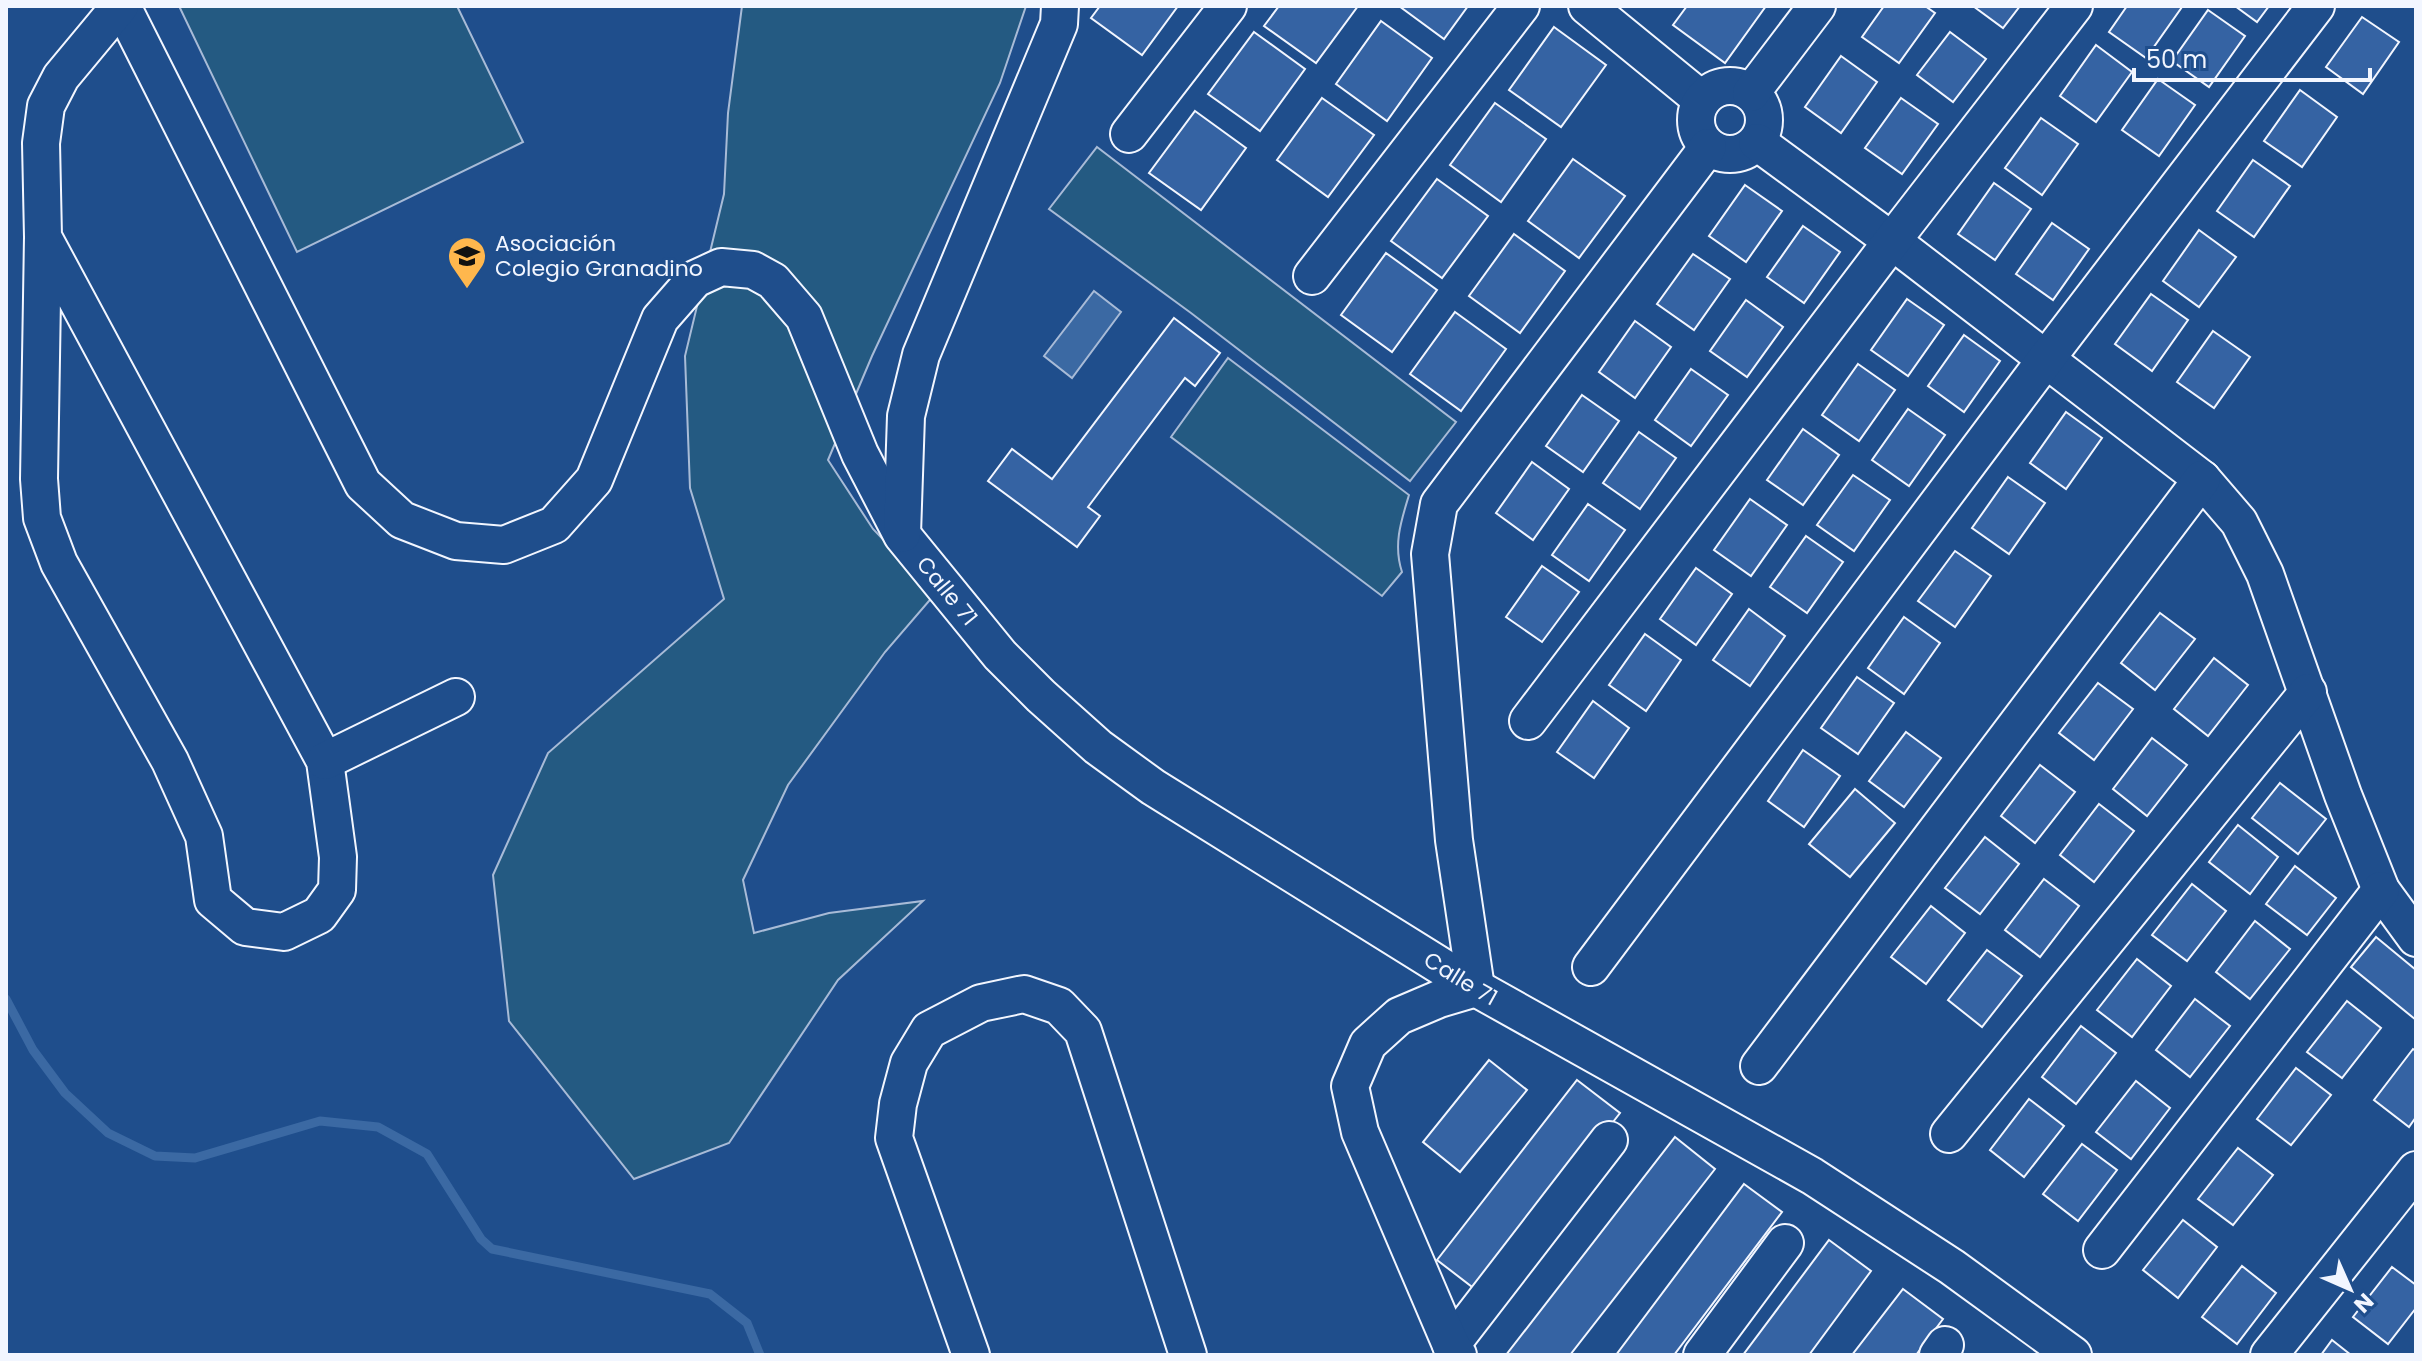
<svg xmlns="http://www.w3.org/2000/svg" width="2422" height="1361" viewBox="0 0 2422 1361" font-family="Poppins,sans-serif">
<rect width="100%" height="100%" fill="#1f4e8c"/>
<g fill="#245a82" stroke="#a8bbd7" stroke-width="2">
<polygon points="179,6 457,6 523,142 297,252"/>
<polygon points="742,6 1026,6 1000,83 872,356 828,460 873,529 935,594 885,652 788,785 743,880 754,933 829,913 923,901 838,980 729,1143 634,1179 509,1021 493,875 548,753 724,599 690,488 685,356 724,194 728,113"/>
<polygon points="1097,147 1456,422 1410,481 1191,313 1049,209"/>
<path d="M1228,358l181,137c-8,26 -16,50 -7,77l-20,24 -211,-159z"/>
</g>
<polygon fill="#3b69a3" stroke="#a8bbd7" stroke-width="2" points="1094,291 1121,312 1072,378 1044,356"/>
<g fill="none" stroke-linecap="round" stroke-linejoin="round">
<polyline stroke="#3b69a3" stroke-width="9" points="6,999 33,1050 65,1093 108,1133 155,1156 195,1158 320,1121 378,1127 427,1154 481,1239 492,1249 710,1294 747,1323 760,1355"/>
</g>
<g fill="#3563a3" stroke="#f2f6ff" stroke-width="2">
<polygon points="1100,6 1178,6 1142,55 1091,18"/>
<polygon points="1279,6 1358,6 1316,63 1264,26"/>
<polygon points="1399,6 1468,6 1444,39"/>
<polygon points="1687,6 1766,6 1725,63 1673,25"/>
<polygon points="1884,6 1925,6 1935,13 1899,63 1862,37"/>
<polygon points="1973,6 2020,6 2003,28"/>
<polygon points="2127,6 2182,7 2146,58 2109,32"/>
<polygon points="2235,6 2269,6 2257,22"/>
<polygon points="2208,10 2245,36 2209,87 2172,61"/>
<polygon points="2362,17 2399,42 2363,94 2326,67"/>
<polygon points="1381,21 1432,58 1387,121 1336,84"/>
<polygon points="1554,27 1606,65 1561,127 1509,90"/>
<polygon points="1254,32 1305,69 1260,131 1208,94"/>
<polygon points="1950,32 1986,59 1953,102 1917,75"/>
<polygon points="2096,45 2132,72 2096,122 2060,96"/>
<polygon points="1841,56 1877,82 1841,133 1805,107"/>
<polygon points="2158,79 2195,105 2159,156 2122,130"/>
<polygon points="2300,90 2337,117 2302,167 2264,141"/>
<polygon points="1322,98 1374,135 1328,197 1277,160"/>
<polygon points="1901,98 1938,124 1902,174 1865,148"/>
<polygon points="1495,103 1546,139 1501,202 1450,165"/>
<polygon points="1195,111 1246,148 1201,210 1149,173"/>
<polygon points="2041,118 2078,144 2042,195 2005,168"/>
<polygon points="1573,159 1625,196 1579,258 1528,221"/>
<polygon points="2253,160 2290,186 2254,237 2217,211"/>
<polygon points="1437,179 1488,216 1442,278 1391,241"/>
<polygon points="1994,183 2031,209 1995,260 1958,234"/>
<polygon points="1745,185 1782,211 1746,262 1709,236"/>
<polygon points="2052,223 2089,249 2053,300 2016,274"/>
<polygon points="1803,226 1840,252 1804,303 1767,277"/>
<polygon points="2199,230 2236,257 2199,307 2163,281"/>
<polygon points="1514,234 1565,271 1520,333 1469,296"/>
<polygon points="1386,253 1437,290 1392,352 1341,315"/>
<polygon points="1693,254 1730,279 1694,330 1657,304"/>
<polygon points="2151,294 2188,320 2152,371 2115,344"/>
<polygon points="1907,299 1944,325 1908,376 1871,350"/>
<polygon points="1746,300 1783,327 1747,377 1710,351"/>
<polygon points="1455,312 1506,349 1461,411 1410,374"/>
<polygon points="1174,318 1220,353 1195,386 1185,378 1088,507 1100,516 1077,547 988,481 1012,449 1052,479"/>
<polygon points="1635,321 1671,347 1635,398 1599,372"/>
<polygon points="2213,331 2250,357 2214,408 2177,382"/>
<polygon points="1964,335 2000,361 1964,412 1928,386"/>
<polygon points="1858,364 1895,390 1859,441 1822,415"/>
<polygon points="1691,369 1728,395 1691,446 1655,420"/>
<polygon points="1582,395 1619,421 1583,472 1546,446"/>
<polygon points="1908,409 1945,435 1909,486 1872,460"/>
<polygon points="2066,412 2102,438 2066,489 2030,463"/>
<polygon points="1803,429 1839,455 1803,505 1767,480"/>
<polygon points="1639,432 1676,458 1640,509 1603,483"/>
<polygon points="1532,462 1569,489 1533,540 1496,513"/>
<polygon points="1853,475 1890,500 1854,551 1817,525"/>
<polygon points="2008,477 2045,503 2009,554 1972,528"/>
<polygon points="1750,499 1787,525 1751,576 1714,550"/>
<polygon points="1588,504 1625,530 1589,581 1552,555"/>
<polygon points="1806,536 1843,562 1807,613 1770,587"/>
<polygon points="1955,551 1991,576 1955,627 1918,601"/>
<polygon points="1542,566 1579,592 1542,642 1506,617"/>
<polygon points="1696,568 1732,594 1696,645 1660,619"/>
<polygon points="1749,609 1785,636 1750,686 1713,660"/>
<polygon points="2160,613 2195,639 2155,690 2121,663"/>
<polygon points="1904,617 1940,643 1904,694 1868,668"/>
<polygon points="1645,634 1681,660 1646,711 1609,685"/>
<polygon points="2214,658 2248,685 2208,736 2174,709"/>
<polygon points="1857,677 1894,703 1858,754 1821,728"/>
<polygon points="2098,683 2133,709 2094,760 2059,733"/>
<polygon points="1593,701 1629,728 1594,778 1557,752"/>
<polygon points="1906,732 1941,758 1904,807 1869,781"/>
<polygon points="2152,738 2187,765 2147,816 2113,789"/>
<polygon points="1803,750 1840,776 1804,827 1768,801"/>
<polygon points="2040,765 2075,792 2035,843 2001,816"/>
<polygon points="2280,783 2326,819 2298,854 2252,818"/>
<polygon points="1855,789 1895,823 1850,877 1809,844"/>
<polygon points="2099,804 2134,831 2094,882 2060,855"/>
<polygon points="2238,825 2278,857 2250,894 2209,862"/>
<polygon points="1985,837 2019,864 1980,914 1945,888"/>
<polygon points="2295,866 2336,898 2307,935 2266,904"/>
<polygon points="2044,879 2079,906 2040,957 2005,930"/>
<polygon points="2192,884 2226,911 2187,961 2152,935"/>
<polygon points="1931,906 1965,933 1926,984 1891,957"/>
<polygon points="2255,921 2290,949 2250,999 2216,972"/>
<polygon points="2376,937 2416,970 2416,1020 2351,967"/>
<polygon points="1987,950 2022,976 1982,1027 1948,1000"/>
<polygon points="2137,959 2171,986 2132,1037 2097,1010"/>
<polygon points="2195,999 2230,1026 2190,1077 2156,1050"/>
<polygon points="2347,1001 2381,1028 2342,1078 2307,1052"/>
<polygon points="2081,1026 2116,1053 2076,1104 2042,1077"/>
<polygon points="2413,1049 2416,1051 2416,1117 2409,1127 2374,1100"/>
<polygon points="1489,1060 1527,1090 1460,1172 1423,1142"/>
<polygon points="2296,1068 2331,1095 2291,1145 2257,1119"/>
<polygon points="1577,1080 1620,1113 1480,1293 1437,1260"/>
<polygon points="2136,1081 2170,1108 2131,1159 2096,1132"/>
<polygon points="2029,1099 2064,1126 2024,1177 1990,1150"/>
<polygon points="1675,1137 1715,1169 1570,1355 1506,1355"/>
<polygon points="2082,1144 2117,1170 2078,1221 2043,1194"/>
<polygon points="2238,1148 2273,1175 2233,1225 2198,1199"/>
<polygon points="1744,1184 1782,1212 1674,1355 1616,1355"/>
<polygon points="2183,1220 2217,1247 2178,1298 2143,1270"/>
<polygon points="1829,1240 1871,1271 1809,1355 1743,1355"/>
<polygon points="2242,1266 2276,1293 2237,1344 2202,1317"/>
<polygon points="2392,1267 2416,1285 2416,1308 2388,1344 2353,1317"/>
<polygon points="1903,1289 1943,1319 1916,1355 1852,1355"/>
<polygon points="2332,1340 2351,1355 2321,1355"/>
</g>
<g fill="none" stroke-linecap="round" stroke-linejoin="round">
<defs>
<g id="minor">
<path id="s1" d="M122,6l241,478 39,36 54,21 48,4 50,-20 40,-45 66,-161 35,-40 26,-12 32,3 20,11 31,36 56,137 42,81 98,120 41,41 57,51 55,40 323,201 336,188 140,91 121,88"/>
<polyline points="1587,6 1702,100"/>
<circle cx="1730" cy="120" r="34"/>
<polyline points="1751,93 1817,6"/>
<polyline points="1129,134 1228,6"/>
<polyline points="1757,142 1892,241 2202,479 2239,522 2265,574 2343,795 2381,890 2416,938"/>
<polyline points="43,237 325,761 338,857 337,890 319,915 284,932 245,927 213,900 204,836 170,761 59,563 42,518 39,479 43,237 41,143 46,106 61,77 120,6"/>
<polyline points="1312,276 1521,6"/>
<polyline points="902,534 906,416 921,355 1059,24 1060,6"/>
<polyline points="1528,721 1892,241 2074,6"/>
<polyline points="325,761 456,697"/>
<polyline points="1591,967 2046,359 2316,6"/>
<polyline points="1759,1066 2202,479"/>
<polyline points="1949,1134 2308,692"/>
<polyline points="2102,1250 2381,890"/>
<polyline points="1451,1345 1609,1140"/>
<polyline points="971,1355 894,1138 898,1104 909,1063 929,1030 981,1003 1024,994 1059,1006 1083,1031 1188,1355"/>
<polyline points="1458,1355 1451,1345 1360,1132 1350,1086 1368,1044 1399,1016 1439,999 1476,988 1454,840 1430,554 1439,504 1708,147"/>
<polyline points="1702,1355 1785,1243"/>
<polyline points="1938,1355 1945,1345"/>
<polyline points="2269,1355 2416,1170"/>
</g>
</defs>
<use href="#minor" stroke="#f2f6ff" stroke-width="40"/>
<use href="#minor" stroke="#1f4e8c" stroke-width="36"/>
</g>
<defs>
<symbol id="school-pin" viewBox="-11 -11 22 30"><path d="M0 17L-7.5 6A9.5 9.5 0 1 1 7.5 6Z" fill="#ffb74d" stroke="#1f4e8c"/><path d="M0-5L7-2L0 1L-7-2ZM-4 1L0 2.5L4 1V4Q0 6-4 4Z" fill="#111"/></symbol>
</defs>
<g fill-rule="evenodd">
<use href="#school-pin" x="445" y="234" width="44" height="60"/>
</g>
<g text-anchor="middle" stroke-width="6" stroke-linejoin="round" paint-order="stroke">
<g font-size="22" fill="#f2f6ff" stroke="#1f4e8c" text-anchor="start">
<text x="495" y="251">Asociación<tspan x="495" dy="25">Colegio Granadino</tspan></text>
</g>
<g font-size="22" fill="#f2f6ff" stroke="#1f4e8c">
<text dy="8" stroke="none"><textPath href="#s1" startOffset="1478">Calle 71</textPath></text>
<text dy="8" stroke="none"><textPath href="#s1" startOffset="2126">Calle 71</textPath></text>
</g>
</g>
<rect width="2422" height="1361" fill="none" stroke="#f2f6ff" stroke-width="16"/>
<g transform="translate(2350 1289) rotate(135)" stroke="#1f4e8c" stroke-width="6" paint-order="stroke">
<path d="M0-6L14 30L0 20L-14 30Z" fill="#f2f6ff"/>
<text y="-12" font-size="22" font-weight="bold" text-anchor="middle" fill="#f2f6ff">N</text>
</g>
<path d="M2134 68v12h236v-12" fill="none" stroke="#f2f6ff" stroke-width="4"/>
<text x="2146" y="68" font-size="24" fill="#f2f6ff" stroke="#1f4e8c" stroke-width="6" paint-order="stroke">50 m</text>
</svg>
